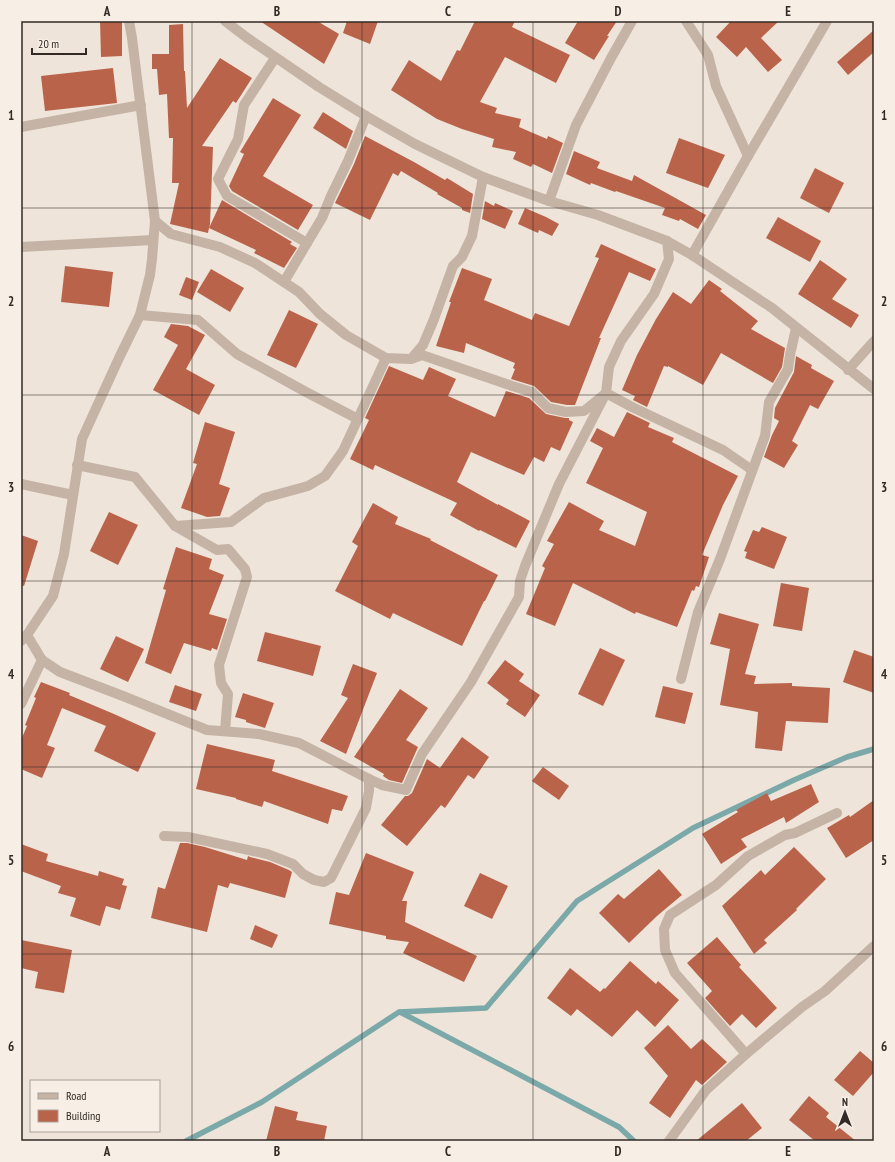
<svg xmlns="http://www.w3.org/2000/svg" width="895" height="1162" viewBox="0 0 895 1162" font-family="'PT Sans Narrow',sans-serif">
<rect width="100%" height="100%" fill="#eee4d9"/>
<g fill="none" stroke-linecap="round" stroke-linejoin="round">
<g stroke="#7ba8a8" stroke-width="5.5">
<polyline points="400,1012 619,1127 634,1141"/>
<polyline points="186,1141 262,1102 399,1012 486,1008 577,901 693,828 794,780 847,757 874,749"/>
</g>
</g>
<g fill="#ba634b">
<polygon points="100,21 122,21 122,56 101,57"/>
<polygon points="260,21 317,21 339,34 324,64"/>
<polygon points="347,21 378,21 370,44 343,33"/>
<polygon points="475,21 515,21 512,27 570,55 556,83 505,57 480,102 497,108 495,113 521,119 519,127 547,139 548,136 563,143 552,173 533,164 531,167 513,159 516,152 492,147 494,139 462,129 437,119 391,90 409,60 441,81 457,50 460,51"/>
<polygon points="578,21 617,21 607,36 609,36 594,60 565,43"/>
<polygon points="731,21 779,21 761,38 782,60 768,72 746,47 737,57 716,37"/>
<polygon points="183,24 184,71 185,71 187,108 220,58 252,78 236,103 233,101 202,146 213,147 210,224 209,228 222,200 292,242 290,244 297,248 284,268 254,253 256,250 209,228 208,233 170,224 179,183 172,183 173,138 169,138 167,94 159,95 157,69 152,69 152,54 169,54 169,25"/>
<polygon points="874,30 874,52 848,75 837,62"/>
<polygon points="113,68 117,103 45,111 41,76"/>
<polygon points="273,98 301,115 263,176 313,205 298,230 232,191 229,186 244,154 240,152"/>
<polygon points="323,112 353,131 346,149 313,128"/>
<polygon points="365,136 414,162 445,180 447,178 473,194 470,213 462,210 462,208 437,194 438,193 401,171 398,176 393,173 370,220 335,203 354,164"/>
<polygon points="679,138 725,155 708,188 666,173"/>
<polygon points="574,151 600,162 597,168 632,181 634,175 706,215 698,229 680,219 679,221 662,215 665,208 616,191 615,192 591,183 590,185 566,174"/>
<polygon points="815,168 844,183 829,213 800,198"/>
<polygon points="485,201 494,206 495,203 513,211 505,229 482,219"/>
<polygon points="525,208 546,217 559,224 552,236 539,230 538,233 518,224"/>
<polygon points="778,217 821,241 810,262 766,238"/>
<polygon points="601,244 656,269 650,281 629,272 599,338 601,338 575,405 567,405 551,402 534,386 511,379 515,369 513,368 515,363 466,343 464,353 436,346 451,302 449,302 462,268 492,279 484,300 532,320 535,313 569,326 599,258 595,257"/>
<polygon points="820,260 847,279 832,299 859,315 851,328 798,294"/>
<polygon points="65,266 113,272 109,307 61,302"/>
<polygon points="211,269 244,288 230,312 197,292"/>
<polygon points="186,277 199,282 192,300 179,295"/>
<polygon points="709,280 722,289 720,291 758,321 751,329 785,348 782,367 773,383 721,353 703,385 668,366 668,367 664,366 647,407 633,400 635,396 622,390 637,355 656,319 673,292 691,304"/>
<polygon points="289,310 318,324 296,368 267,355"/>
<polygon points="171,324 188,326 205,335 186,369 215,385 199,415 153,390 178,345 164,337"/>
<polygon points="796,356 812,365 811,368 834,381 818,409 810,405 792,441 798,445 784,468 764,457 772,435 779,421 774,418 775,408 794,372"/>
<polygon points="389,366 423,380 429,367 456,379 448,396 495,417 506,391 529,398 546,414 565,418 569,418 569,420 573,422 560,451 551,447 544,462 534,457 524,475 471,452 457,482 498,505 498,504 530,521 516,548 480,530 479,531 450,515 457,503 375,465 373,470 350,459 369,420 365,418"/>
<polygon points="627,412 650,423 648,427 674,438 672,442 738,476 723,505 702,555 709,557 699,587 696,586 694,591 692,590 677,627 636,612 635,614 573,583 555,626 526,614 545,568 542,566 554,544 547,541 569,502 604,521 599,530 635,546 647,512 586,483 603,448 590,441 597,428 614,437"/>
<polygon points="205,422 235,432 219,484 230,488 220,516 207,517 181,508 197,464 193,463"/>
<polygon points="373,503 398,517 395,524 431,539 430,540 498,575 485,601 484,601 462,646 393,613 390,619 335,591 358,546 352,542"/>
<polygon points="109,512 138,525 118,565 90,551"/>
<polygon points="762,527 787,537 774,569 745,558 747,552 744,551 753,530 759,532"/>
<polygon points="21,535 38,541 24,586 21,585"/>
<polygon points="176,547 212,559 209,569 224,575 209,614 227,619 217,650 212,648 211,651 184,643 171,674 145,663 166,590 163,589"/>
<polygon points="781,583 809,588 802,631 773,626"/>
<polygon points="719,613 759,624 745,674 756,676 754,684 792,683 792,686 830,688 828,723 786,721 782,751 755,748 758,712 720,705 730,649 710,644"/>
<polygon points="265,632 321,646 313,676 257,661"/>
<polygon points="116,636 144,649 128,682 100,669"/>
<polygon points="600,648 625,660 603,706 578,694"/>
<polygon points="854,650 874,657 874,693 843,682"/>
<polygon points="505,660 524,674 519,681 540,695 525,717 506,704 509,700 487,683"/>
<polygon points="353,664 377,673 346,754 320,741 348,698 341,695"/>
<polygon points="41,682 70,693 69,695 114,714 156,733 138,772 94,751 106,726 62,708 47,745 55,748 42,778 21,769 21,740 27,726 25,725 36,698 34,697"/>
<polygon points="175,685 202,694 196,711 169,702"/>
<polygon points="663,686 693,693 685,724 655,717"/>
<polygon points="400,689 428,708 406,740 418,747 402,783 389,780 383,776 384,774 354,757"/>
<polygon points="243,693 274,703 265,728 246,722 246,720 235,717"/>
<polygon points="462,737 489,757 474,779 468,775 445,808 441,805 407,846 381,825 405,796 408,796 412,793 427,759 440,768"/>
<polygon points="207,744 275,760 272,771 348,796 342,811 332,809 328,824 264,801 262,807 236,799 236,798 196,789"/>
<polygon points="543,767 569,786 559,800 532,781"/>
<polygon points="811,784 819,802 786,823 784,817 741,839 747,847 721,864 702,834 738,812 736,810 767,793 771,801"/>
<polygon points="874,800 874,840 846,858 827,828 849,815 850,817"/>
<polygon points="180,843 187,843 205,847 247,860 248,856 250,857 270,862 289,870 292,872 285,898 230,883 228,888 218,885 207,932 151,918 158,887 165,889"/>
<polygon points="21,844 48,854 46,861 98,876 99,871 124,879 122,885 127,886 120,910 106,906 100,926 70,916 76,898 58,893 61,886 21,871"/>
<polygon points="794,847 826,879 796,909 797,910 764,940 767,943 754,954 722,906 761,870 765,875"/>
<polygon points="366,853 414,872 402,901 407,901 405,922 477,956 464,982 403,953 409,942 386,939 386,936 329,924 336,892 349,895"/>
<polygon points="659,869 682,895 657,916 629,943 599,913 618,894 624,899"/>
<polygon points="480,873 508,886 492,919 464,906"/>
<polygon points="255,925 278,935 272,948 250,939"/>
<polygon points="717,937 741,965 739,967 777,1008 756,1028 742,1014 730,1026 705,998 712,991 687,963"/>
<polygon points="21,940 72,950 64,993 35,988 38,972 21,968"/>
<polygon points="630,961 656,984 658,981 679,1000 655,1027 637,1010 612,1037 577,1009 571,1016 547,998 570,968 600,992 604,988 605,989"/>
<polygon points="668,1025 691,1049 702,1039 727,1062 702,1085 696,1080 670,1118 649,1103 668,1076 644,1048"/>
<polygon points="860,1051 874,1063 874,1072 853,1096 834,1080"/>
<polygon points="809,1096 829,1113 826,1117 856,1141 815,1141 789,1120"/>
<polygon points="742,1103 762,1128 746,1141 696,1141"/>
<polygon points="275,1106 298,1112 296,1120 327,1126 324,1141 266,1141"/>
</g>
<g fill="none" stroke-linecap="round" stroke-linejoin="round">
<g stroke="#c5b4a6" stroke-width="10">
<polyline points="225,21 246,37 319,87 366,116 415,144 483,177 549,201 598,215 667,241 692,255 772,308 874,389"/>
<polyline points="686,21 708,55 716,86 748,156"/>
<polyline points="275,58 244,105 238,139 218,179 227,196 307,243"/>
<polyline points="21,127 141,105"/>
<polyline points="549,201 576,125 611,58 632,21"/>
<polyline points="155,221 171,234 220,247 255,263 299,292 320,314 346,335 386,358 411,359 422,355 512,386 532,392 548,408 566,412 584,411 606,393 632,407 723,450 752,470"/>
<polyline points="21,247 153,240"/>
<polyline points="692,255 748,156 827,21"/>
<polyline points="284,282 307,243 322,218 331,196 348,161 366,116"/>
<polyline points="140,315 198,320 237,354 306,392 358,419"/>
<polyline points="412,358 423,345 434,319 453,266 462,257 472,236 483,177"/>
<polyline points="848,370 874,341"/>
<polyline points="77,465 135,477 175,526 217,550 228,549 245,569 247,577 219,665 221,683 228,694 225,731"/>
<polyline points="21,484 73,495"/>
<polyline points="175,526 231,522 264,498 308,486 325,476 343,451 386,358"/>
<polyline points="27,635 42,660 60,672 123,696 207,730 259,734 299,743 369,779"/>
<polyline points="21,641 27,635 53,596 64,554 82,439 119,358 140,315 150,275 152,259 155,221 132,38 129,21"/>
<polyline points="681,679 698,612 720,559 765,436 769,402 788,369 790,355 796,328"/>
<polyline points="21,704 42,660"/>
<polyline points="164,836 188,837 267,854 293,864 303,874 314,880 324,882 331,878 366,808 369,791 369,779 382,785 406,790 422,754 471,682 519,597 520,581 525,566 559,484 606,393 609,367 621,341 654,294 669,259 667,241"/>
<polyline points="746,1054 675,973 665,950 664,929 670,915 716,885 748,856 785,835 795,833 837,813"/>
<polyline points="669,1141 706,1090 746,1054 802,1007 825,991 874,946"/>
</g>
</g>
<path fill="none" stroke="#322a26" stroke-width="1" stroke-opacity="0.55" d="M192,21v1120M362,21v1120M533,21v1120M703,21v1120M21,208h853M21,395h853M21,581h853M21,767h853M21,954h853"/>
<rect width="895" height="1162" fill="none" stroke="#f7eee5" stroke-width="44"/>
<rect x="30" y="1080" width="130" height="52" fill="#f7eee5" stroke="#a8a099"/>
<rect x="38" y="1093" width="20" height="6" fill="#c5b4a6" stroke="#a8a099"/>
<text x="66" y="1100" font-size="12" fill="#322a26">Road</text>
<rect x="38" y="1110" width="20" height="12" fill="#ba634b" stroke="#a8a099"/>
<text x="66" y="1120" font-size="12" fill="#322a26">Building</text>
<g transform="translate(845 1112)" stroke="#f7eee5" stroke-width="3" paint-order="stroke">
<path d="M0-3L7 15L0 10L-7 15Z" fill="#322a26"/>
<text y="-6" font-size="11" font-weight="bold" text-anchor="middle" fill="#322a26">N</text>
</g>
<path d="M32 48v6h54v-6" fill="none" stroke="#322a26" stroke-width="2"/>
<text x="38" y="48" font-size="12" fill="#322a26" stroke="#f7eee5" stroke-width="3" paint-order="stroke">20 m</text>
<rect x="22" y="22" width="851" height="1118" fill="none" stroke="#322a26" stroke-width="1.5"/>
<g font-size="13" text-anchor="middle" font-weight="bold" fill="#322a26">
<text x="107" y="16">A</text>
<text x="277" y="16">B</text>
<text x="448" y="16">C</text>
<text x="618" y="16">D</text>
<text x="788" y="16">E</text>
<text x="11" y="120">1</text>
<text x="884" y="120">1</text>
<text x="11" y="306">2</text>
<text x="884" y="306">2</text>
<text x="11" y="492">3</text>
<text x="884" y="492">3</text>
<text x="11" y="679">4</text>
<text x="884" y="679">4</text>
<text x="11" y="865">5</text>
<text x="884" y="865">5</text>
<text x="11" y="1051">6</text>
<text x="884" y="1051">6</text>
<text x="107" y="1156">A</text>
<text x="277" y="1156">B</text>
<text x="448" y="1156">C</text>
<text x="618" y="1156">D</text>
<text x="788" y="1156">E</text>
</g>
</svg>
